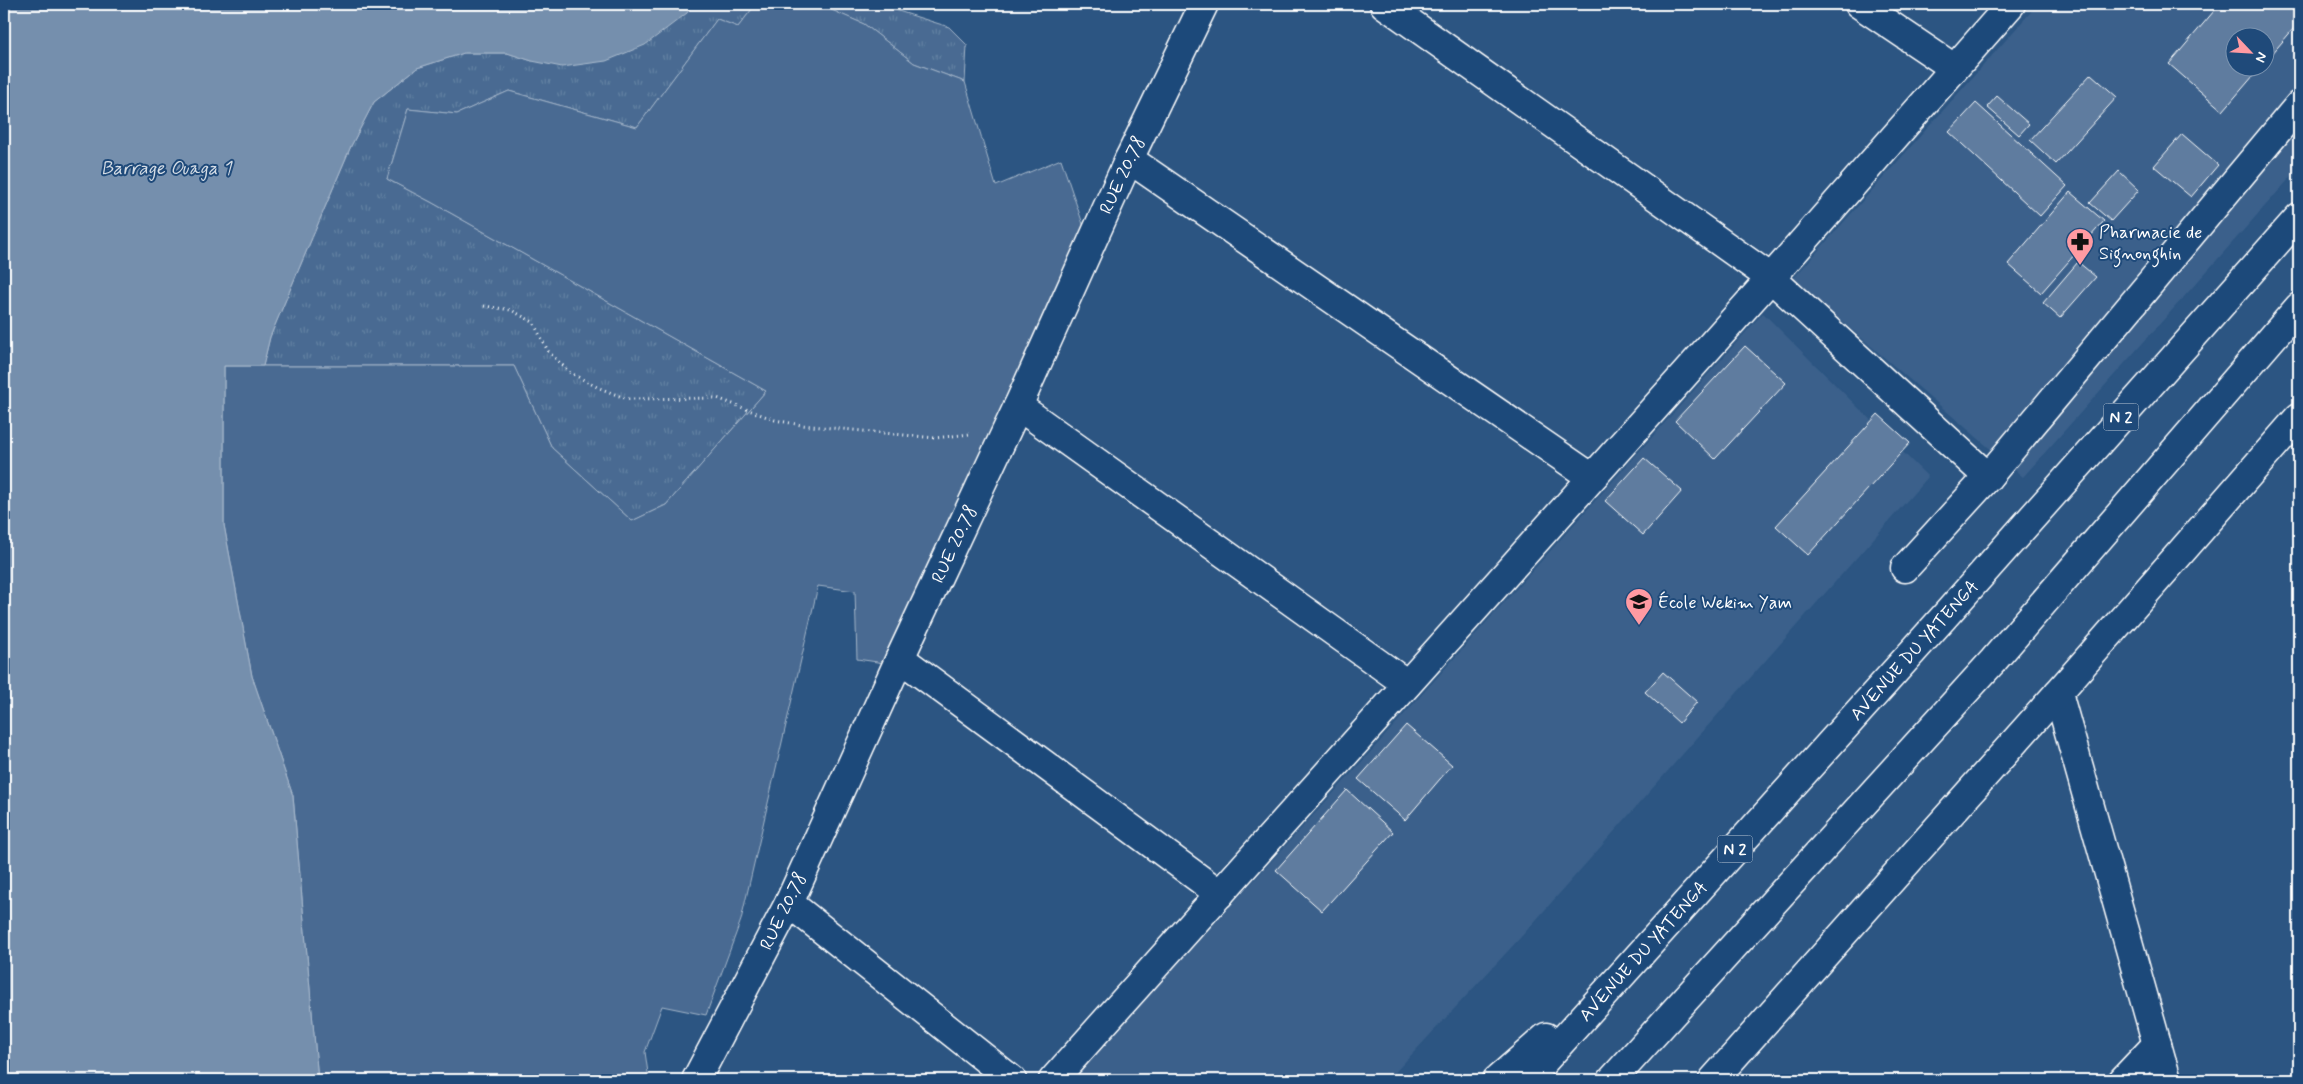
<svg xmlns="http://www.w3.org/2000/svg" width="2303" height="1084" viewBox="0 0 2303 1084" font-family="Mynerve,sans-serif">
<defs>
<pattern id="grass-tufts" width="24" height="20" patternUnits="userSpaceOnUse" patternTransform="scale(1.25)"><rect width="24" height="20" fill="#486b92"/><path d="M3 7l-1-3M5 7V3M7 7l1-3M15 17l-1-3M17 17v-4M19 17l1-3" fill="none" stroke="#6381a2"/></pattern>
</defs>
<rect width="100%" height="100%" fill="#2c5582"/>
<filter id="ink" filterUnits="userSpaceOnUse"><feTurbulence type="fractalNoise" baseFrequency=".02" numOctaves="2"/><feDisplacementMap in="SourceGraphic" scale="10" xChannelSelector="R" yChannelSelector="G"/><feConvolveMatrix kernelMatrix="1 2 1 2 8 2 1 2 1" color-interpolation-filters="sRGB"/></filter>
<g filter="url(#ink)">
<g fill="#3b618b" fill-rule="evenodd">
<path d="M2038,4h261v164l-276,309 -230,-198zM2236,38h30v30h-30z"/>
<polygon points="1763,313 1928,477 1520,938 1388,1080 1072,1080 1349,776"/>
</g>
<g fill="url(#grass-tufts)" stroke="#a4b5c8">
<polygon points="692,4 756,4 738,27 717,19 637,127 509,91 457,114 408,109 387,179 431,202 766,391 666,505 632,521 552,448 514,366 263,366 270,337 351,146 374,102 417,68 464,53 508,53 532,61 687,13"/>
<polygon points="817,4 876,4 949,27 967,45 965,82 914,63 864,24"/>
</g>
<polygon fill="#486b92" stroke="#a4b5c8" points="756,4 820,5 864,24 914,63 965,82 996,186 1061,159 1087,236 884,663 857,659 855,591 818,586 741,920 706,1015 662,1006 645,1052 649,1080 318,1080 293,796 252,676 224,525 224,366 514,366 552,448 632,521 666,505 766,391 431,202 387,179 408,109 457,114 509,91 637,127 717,19 738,27"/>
<polygon fill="#748fad" stroke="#acbcce" points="4,4 692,4 687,13 645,45 606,61 562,67 532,61 507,53 464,53 417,68 374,102 351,146 270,337 263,366 224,366 224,525 252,676 293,796 318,1080 4,1080"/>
<g fill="#5e7c9f" stroke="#fff">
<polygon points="2220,4 2299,4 2299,22 2266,61 2266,38 2236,38 2236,68 2260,68 2223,111 2169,64"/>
<polygon points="2091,74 2117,97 2056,164 2030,140"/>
<polygon points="1997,96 2029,124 2019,135 1987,107"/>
<polygon points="1976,103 2067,186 2040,216 1949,132"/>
<polygon points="2182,134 2218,165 2191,197 2154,166"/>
<polygon points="2119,171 2139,190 2111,221 2090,203"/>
<polygon points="2070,192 2104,221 2041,293 2008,264"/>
<polygon points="2078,262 2096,277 2060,318 2043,303"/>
<polygon points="1745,346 1786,383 1715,459 1675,421"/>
<polygon points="1878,414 1910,443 1808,555 1776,526"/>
<polygon points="1644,458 1682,491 1643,535 1605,501"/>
<polygon points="1663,672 1697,702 1679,723 1645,692"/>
<polygon points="1406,725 1452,765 1405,820 1358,779"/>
<polygon points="1347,790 1393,832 1322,911 1276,870"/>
</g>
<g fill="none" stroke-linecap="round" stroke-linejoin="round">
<defs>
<g id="minor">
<polyline points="1384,4 1771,278 1988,477"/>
<polyline points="1859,4 1954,68"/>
<polyline points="1129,159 1591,477"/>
<polyline points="1018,406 1407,684"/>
<polyline points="1905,568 1988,477 2299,105"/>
<polyline points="900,658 1220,894"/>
<polyline points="2058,693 2167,1080"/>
<polyline points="789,903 1012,1080"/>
<polyline points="696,1080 789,903 900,658 1018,406 1129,159 1204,4"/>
<polyline points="1053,1080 1771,278 2011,4"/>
<polyline points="1713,1080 2058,693 2299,417"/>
<polyline points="2123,1080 2157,1044"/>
</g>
<g id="major">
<polyline points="1497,1080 1546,1037"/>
<polyline points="1527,1080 1943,618 2299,217"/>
<polyline points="1612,1080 1993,661 2299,307"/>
</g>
</defs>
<use href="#minor" stroke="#fff" stroke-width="31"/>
<use href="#major" stroke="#fff" stroke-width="31"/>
<polyline stroke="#fff" stroke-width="3" stroke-dasharray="1 4" stroke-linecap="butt" points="484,306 511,310 533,322 548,351 569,372 597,387 627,399 717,398 775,420 801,425 935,438 970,434"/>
<use href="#minor" stroke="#1f4a7a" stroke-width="28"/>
<use href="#major" stroke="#1f4a7a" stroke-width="28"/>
</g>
</g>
<defs>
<symbol id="pharmacy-pin" viewBox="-11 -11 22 30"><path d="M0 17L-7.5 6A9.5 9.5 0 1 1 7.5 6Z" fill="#ff9aa2" stroke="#1f4a7a"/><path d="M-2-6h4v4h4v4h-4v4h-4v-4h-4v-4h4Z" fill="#111"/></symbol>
<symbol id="school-pin" viewBox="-11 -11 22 30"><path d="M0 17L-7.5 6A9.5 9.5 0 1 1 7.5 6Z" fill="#ff9aa2" stroke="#1f4a7a"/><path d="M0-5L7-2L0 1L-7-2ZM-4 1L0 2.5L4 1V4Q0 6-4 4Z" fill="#111"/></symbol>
</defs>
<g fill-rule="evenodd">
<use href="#pharmacy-pin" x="2064" y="226" width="32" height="43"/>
<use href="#school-pin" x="1623" y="586" width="32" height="43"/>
</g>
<g text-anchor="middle" stroke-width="4" stroke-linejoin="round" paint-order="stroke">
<g fill="#1f4a7a" stroke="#bcc9d7" stroke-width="1">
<rect x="2103.5" y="403.5" width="35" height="27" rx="4"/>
<rect x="1717.5" y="835.5" width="35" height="27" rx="4"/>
</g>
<g font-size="16" font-weight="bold" fill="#fff">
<text x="2121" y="423">N 2</text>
<text x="1735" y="855">N 2</text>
</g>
<g font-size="18" fill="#fff" stroke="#1f4a7a">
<text transform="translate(1122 175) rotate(-65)" y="6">RUE 20.78</text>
<text transform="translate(954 544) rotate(-65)" y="6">RUE 20.78</text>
<text transform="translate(1914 650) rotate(-48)" y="6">AVENUE DU YATENGA</text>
<text transform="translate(783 911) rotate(-64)" y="6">RUE 20.78</text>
<text transform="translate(1643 951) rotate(-48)" y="6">AVENUE DU YATENGA</text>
</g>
<g font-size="18" fill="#fff" stroke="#1f4a7a" text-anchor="start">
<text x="2099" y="238">Pharmacie de<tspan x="2099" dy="21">Signonghin</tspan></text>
<text x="1658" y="608">École Wekim Yam</text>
</g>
<g font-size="19" font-style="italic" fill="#d5dde6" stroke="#1f4a7a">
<text x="166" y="174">Barrage Ouaga 1</text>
</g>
</g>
<rect width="2303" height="1084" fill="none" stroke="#1f4a7a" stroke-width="20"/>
<rect x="10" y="10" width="2283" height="1064" fill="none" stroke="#fff" stroke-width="2" filter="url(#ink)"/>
<g transform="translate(2250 52) rotate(115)"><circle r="24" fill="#1f4a7a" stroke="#7992af"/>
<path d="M0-4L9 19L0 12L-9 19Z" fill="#ff9aa2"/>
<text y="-8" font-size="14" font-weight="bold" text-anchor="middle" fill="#ffffff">N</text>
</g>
</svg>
